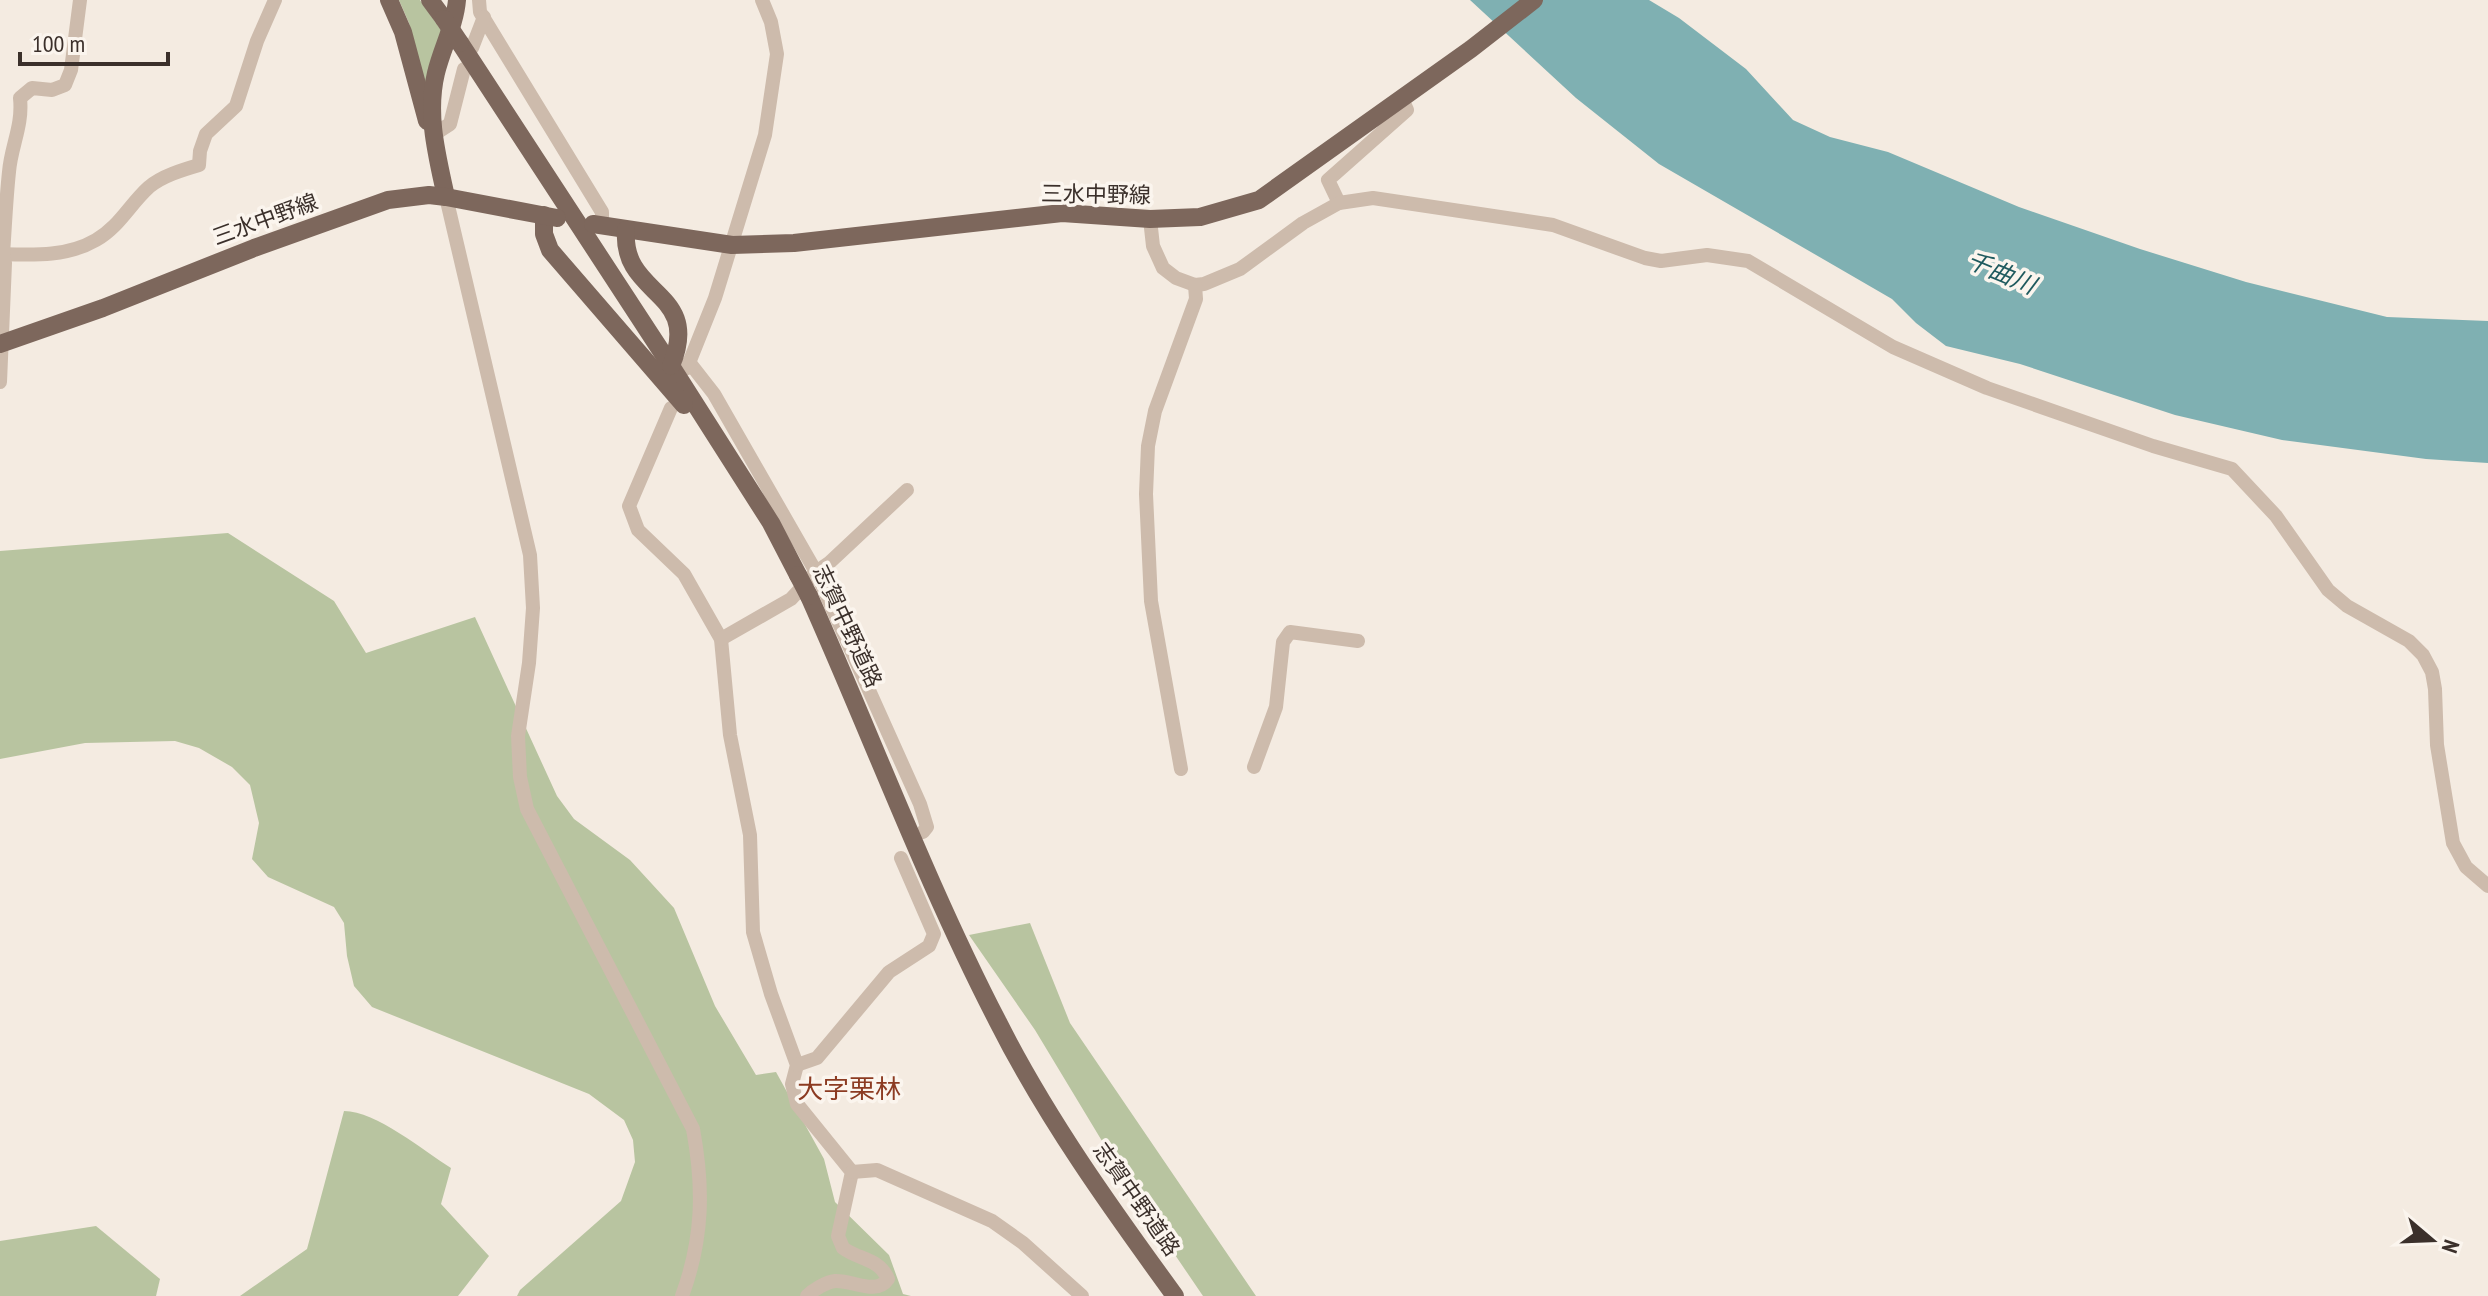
<svg xmlns="http://www.w3.org/2000/svg" width="2488" height="1296" viewBox="0 0 2488 1296" font-family="'PT Sans Narrow','Noto Sans JP',sans-serif">
<rect width="100%" height="100%" fill="#f4ebe1"/>
<g fill="#b8c4a0">
<polygon points="399,0 420,0 443,33 426,104 409,23"/>
<polygon points="228,533 334,601 366,653 475,617 557,796 574,819 630,860 674,908 715,1006 756,1075 776,1072 824,1159 835,1202 889,1255 903,1294 911,1296 517,1296 520,1290 621,1201 635,1162 633,1140 624,1120 589,1094 372,1007 354,986 347,956 344,923 334,907 268,877 252,859 259,823 250,785 232,767 199,748 175,741 85,743 0,759 0,551"/>
<polygon points="1030,923 1070,1023 1256,1296 1203,1296 1137,1199 1035,1030 969,935"/>
<path d="M344,1111c32,0 80,40 107,57l-10,36 48,52 -31,40h-218l67,-47z"/>
<polygon points="96,1226 160,1279 156,1296 0,1296 0,1241"/>
</g>
<polygon fill="#7fb0b2" points="1470,0 1649,0 1679,18 1746,69 1793,120 1830,137 1888,152 2019,207 2140,249 2246,282 2387,317 2488,321 2488,463 2426,459 2282,440 2175,415 2020,364 1946,346 1916,323 1892,299 1659,164 1576,98"/>
<g fill="none" stroke-linecap="round" stroke-linejoin="round">
<g stroke="#cdbbac" stroke-width="14">
<polyline points="479,0 480,12 602,212 602,226"/>
<polyline points="472,48 484,17"/>
<polyline points="433,135 450,124 464,69"/>
<path d="M446,197l84,358 3,53 -4,55 -11,73 2,41 7,32 166,320c11,59 10,110 -11,167"/>
<polyline points="1339,203 1328,180 1407,110 1402,99"/>
<polyline points="1150,219 1153,246 1163,268 1176,278 1195,285 1204,284 1240,269 1303,223 1339,203 1373,198 1553,225 1645,258 1661,261 1707,255 1748,261 1893,347 1987,388 2153,446 2232,469 2276,516 2328,590 2347,606 2409,641 2423,655 2432,672 2435,689 2437,745 2453,843 2466,867 2488,886"/>
<path d="M0,254c33,1 67,3 96,-14 23,-13 34,-36 53,-53 13,-11 33,-17 50,-22l1,-14 6,-17 30,-28 21,-65 18,-41"/>
<polyline points="689,362 714,394 816,572 920,804 927,827 923,832"/>
<polyline points="687,368 715,298 765,135 777,54 771,22 762,0"/>
<path d="M0,382l5,-119 -2,-9c2,-27 3,-54 6,-82 2,-26 14,-46 11,-74l12,-10 20,2 13,-5 6,-15 9,-70"/>
<path d="M671,408l-42,98 9,24 46,44 37,65 9,96 20,100 3,97 18,62 26,71 -5,19 5,20 55,68 -14,64 5,12c16,12 36,10 45,31 -12,17 -35,1 -53,2 -9,1 -22,9 -28,15"/>
<polyline points="721,639 791,599 816,572 829,563 907,490"/>
<polyline points="1254,767 1276,707 1283,642 1290,632 1358,641"/>
<polyline points="1181,769 1151,601 1146,494 1148,446 1155,411 1196,299 1195,285"/>
<polyline points="797,1065 817,1058 889,972 929,946 934,934 901,858"/>
<polyline points="852,1172 877,1170 992,1221 1023,1243 1082,1296"/>
</g>
<g stroke="#7d675c" stroke-width="18">
<polyline points="389,0 403,32 427,121"/>
<polyline points="430,0 444,19"/>
<polyline points="460,43 671,366 771,523 798,575"/>
<path d="M446,197c-9,-42 -20,-82 -10,-124 6,-25 19,-48 21,-73"/>
<polyline points="544,215 544,234 550,250 684,405"/>
<polyline points="593,224 732,245 794,243 1062,213 1150,219 1200,217 1259,200 1471,49 1534,0"/>
<path d="M626,230c-5,68 77,59 45,136"/>
<polyline points="0,344 103,308 254,248 388,200 429,195 446,197 557,218"/>
<path d="M809,596c63,141 118,289 189,426 49,97 113,186 177,274"/>
</g>
<g stroke="#7d675c" stroke-width="18">
<polyline points="444,19 460,43"/>
<polyline points="798,575 809,596"/>
</g>
</g>
<g text-anchor="middle" stroke-width="7" stroke-linejoin="round" paint-order="stroke">
<g font-size="22" fill="#3b302b" stroke="#fbf5ee">
<text transform="translate(1096 194) rotate(1)" y="8">三水中野線</text>
<text transform="translate(265 219) rotate(-20)" y="8">三水中野線</text>
<text transform="translate(848 626) rotate(65)" y="8">志賀中野道路</text>
<text transform="translate(1137 1199) rotate(55)" y="8">志賀中野道路</text>
</g>
<g font-size="24" font-style="italic" fill="#1f5a5e" stroke="#fbf5ee">
<text transform="translate(2001 273) rotate(23)" y="8">千曲川</text>
</g>
<g font-size="26" fill="#8c3b22" stroke="#fbf5ee">
<text x="849" y="1098">大字栗林</text>
</g>
</g>
<g transform="translate(2432 1240) rotate(109)" stroke="#fbf5ee" stroke-width="6" paint-order="stroke">
<path d="M0-6L14 30L0 20L-14 30Z" fill="#3b302b"/>
<text y="-12" font-size="22" font-weight="bold" text-anchor="middle" fill="#3b302b">N</text>
</g>
<path d="M20 52v12h148v-12" fill="none" stroke="#3b302b" stroke-width="4"/>
<text x="32" y="52" font-size="24" fill="#3b302b" stroke="#fbf5ee" stroke-width="6" paint-order="stroke">100 m</text>
</svg>
